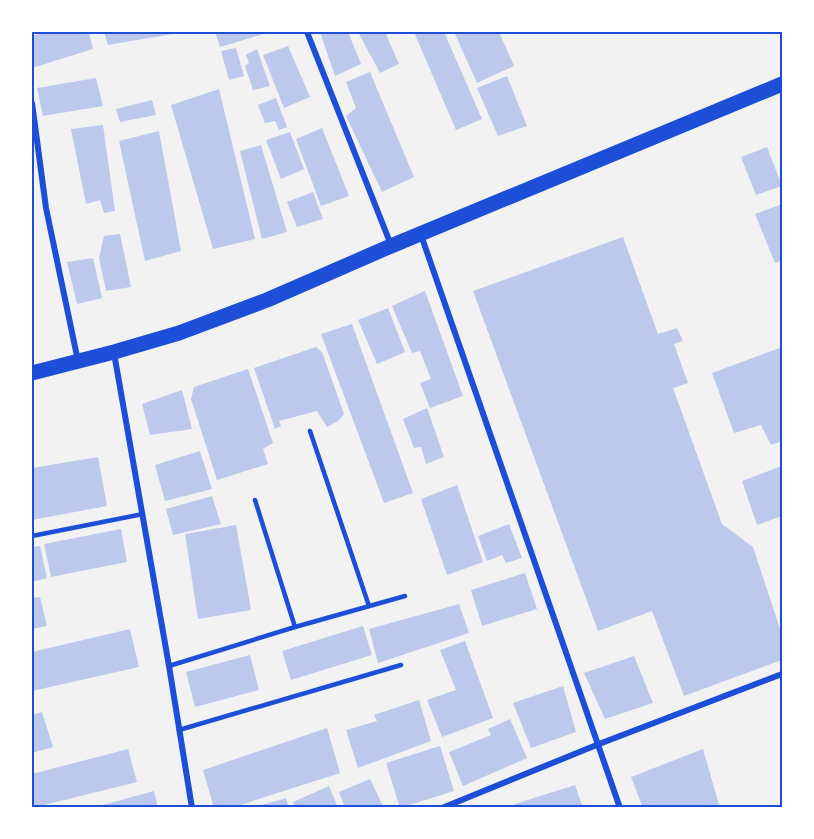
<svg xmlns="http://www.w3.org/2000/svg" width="814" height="839" viewBox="0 0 814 839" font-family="Poppins,sans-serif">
<rect width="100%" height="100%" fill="#f2f2f2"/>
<g fill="#bdc9ec">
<polygon points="46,32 89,32 93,49 32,68 32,36"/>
<polygon points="104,32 177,32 178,33 108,45"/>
<polygon points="215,32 270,32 220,47"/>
<polygon points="320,32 348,32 361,64 335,76"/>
<polygon points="358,32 385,32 399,64 380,73"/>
<polygon points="414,32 444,32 482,119 456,130"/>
<polygon points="454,32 499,32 514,66 477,83"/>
<polygon points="288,46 310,97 284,108 263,55"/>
<polygon points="236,48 244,76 229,80 221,51"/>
<polygon points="257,49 270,86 253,90 245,66 249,63 246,55"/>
<polygon points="370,72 414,177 382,192 346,116 356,108 346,82"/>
<polygon points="507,76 527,126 498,136 477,88"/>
<polygon points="96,78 103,106 43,116 37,88"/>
<polygon points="219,89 255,239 213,249 171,105"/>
<polygon points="276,98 287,127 279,130 275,121 265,123 258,105"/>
<polygon points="152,100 156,115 120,122 116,109"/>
<polygon points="103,125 115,211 104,213 100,200 86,204 71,129"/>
<polygon points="322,128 349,196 321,206 296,139"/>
<polygon points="159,131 181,251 145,261 119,141"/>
<polygon points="290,132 304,169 281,179 266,140"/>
<polygon points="261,145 287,232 262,239 240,151"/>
<polygon points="767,147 782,186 756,195 741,157"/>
<polygon points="313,192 323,219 297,227 287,202"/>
<polygon points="782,204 782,260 775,263 755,214"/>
<polygon points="120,234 131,287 106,291 99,258 104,236"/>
<polygon points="623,237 658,334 677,328 683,341 674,344 688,383 673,388 722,524 753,547 782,635 782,660 684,696 652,611 598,631 473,291"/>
<polygon points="93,258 102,298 77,304 67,262"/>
<polygon points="425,291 463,396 430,408 420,383 431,379 420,351 412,353 392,306"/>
<polygon points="388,308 405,352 377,364 358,320"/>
<polygon points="352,324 413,493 384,503 321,334"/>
<polygon points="316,347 322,352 344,414 338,421 327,427 317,411 279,421 281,426 275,429 254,368"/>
<polygon points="782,347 782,441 771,445 761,425 734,433 712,373"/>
<polygon points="248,369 273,443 263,449 268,464 217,480 191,399 194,387"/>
<polygon points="182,390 192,429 150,435 142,404"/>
<polygon points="427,408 444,457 426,464 421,447 414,448 403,419"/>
<polygon points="200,451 212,489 165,501 155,465"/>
<polygon points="98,457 107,506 32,520 32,468"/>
<polygon points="782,466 782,516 757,525 742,481"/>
<polygon points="457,485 483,562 447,575 421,499"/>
<polygon points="212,496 221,524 173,535 166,509"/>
<polygon points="509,524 522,558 506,563 502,555 487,561 478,536"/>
<polygon points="236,525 251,610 198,619 185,534"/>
<polygon points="121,529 127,562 51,577 44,544"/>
<polygon points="40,546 47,578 32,582 32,547"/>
<polygon points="525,573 537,609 482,626 471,590"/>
<polygon points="40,597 47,626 32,629 32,598"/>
<polygon points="459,604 469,633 378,663 369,629"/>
<polygon points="363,626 372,655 291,680 282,651"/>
<polygon points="130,629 139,667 32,691 32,652"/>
<polygon points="465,641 493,718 442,737 427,700 456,690 440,650"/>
<polygon points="250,655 259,690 195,707 186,672"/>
<polygon points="634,656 653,703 605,719 584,673"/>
<polygon points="563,686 576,732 531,748 513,703"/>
<polygon points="419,700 431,741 358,768 346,730 377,721 374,715"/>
<polygon points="42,712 53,747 32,753 32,715"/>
<polygon points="510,719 527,758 463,786 449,752 491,735 488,729"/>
<polygon points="327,728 340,773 231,808 214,808 203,770"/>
<polygon points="440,746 454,791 400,808 386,763"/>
<polygon points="128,749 137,782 32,808 32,774"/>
<polygon points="703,749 720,808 643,808 631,777"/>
<polygon points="370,779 384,808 345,808 339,792"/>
<polygon points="575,785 583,808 515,808 515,804"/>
<polygon points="329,786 338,808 295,808 293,802"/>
<polygon points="154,791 158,808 95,808 95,807"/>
<polygon points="286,798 289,808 255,808 255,807"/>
</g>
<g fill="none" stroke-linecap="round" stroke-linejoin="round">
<g stroke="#1d4ed8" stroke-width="4.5">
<polyline points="310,431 369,606"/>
<polyline points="255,500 295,627"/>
<polyline points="32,536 143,514"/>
<polyline points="169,666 295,627 405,596"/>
<polyline points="179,730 401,665"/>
</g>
<g stroke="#1d4ed8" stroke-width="6">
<polyline points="307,32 391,245"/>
<polyline points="32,103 46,208 78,361"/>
<polyline points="421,235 620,808"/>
<polyline points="114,353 169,666 192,808"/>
<polyline points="442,808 599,744 782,674"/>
</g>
<polyline stroke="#1d4ed8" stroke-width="15" points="32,373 114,352 179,333 267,300 391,246 782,84"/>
</g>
<rect width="814" height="839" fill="none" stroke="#ffffff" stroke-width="66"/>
<rect x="33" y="33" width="748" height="773" fill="none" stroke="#1d4ed8" stroke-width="2"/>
</svg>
